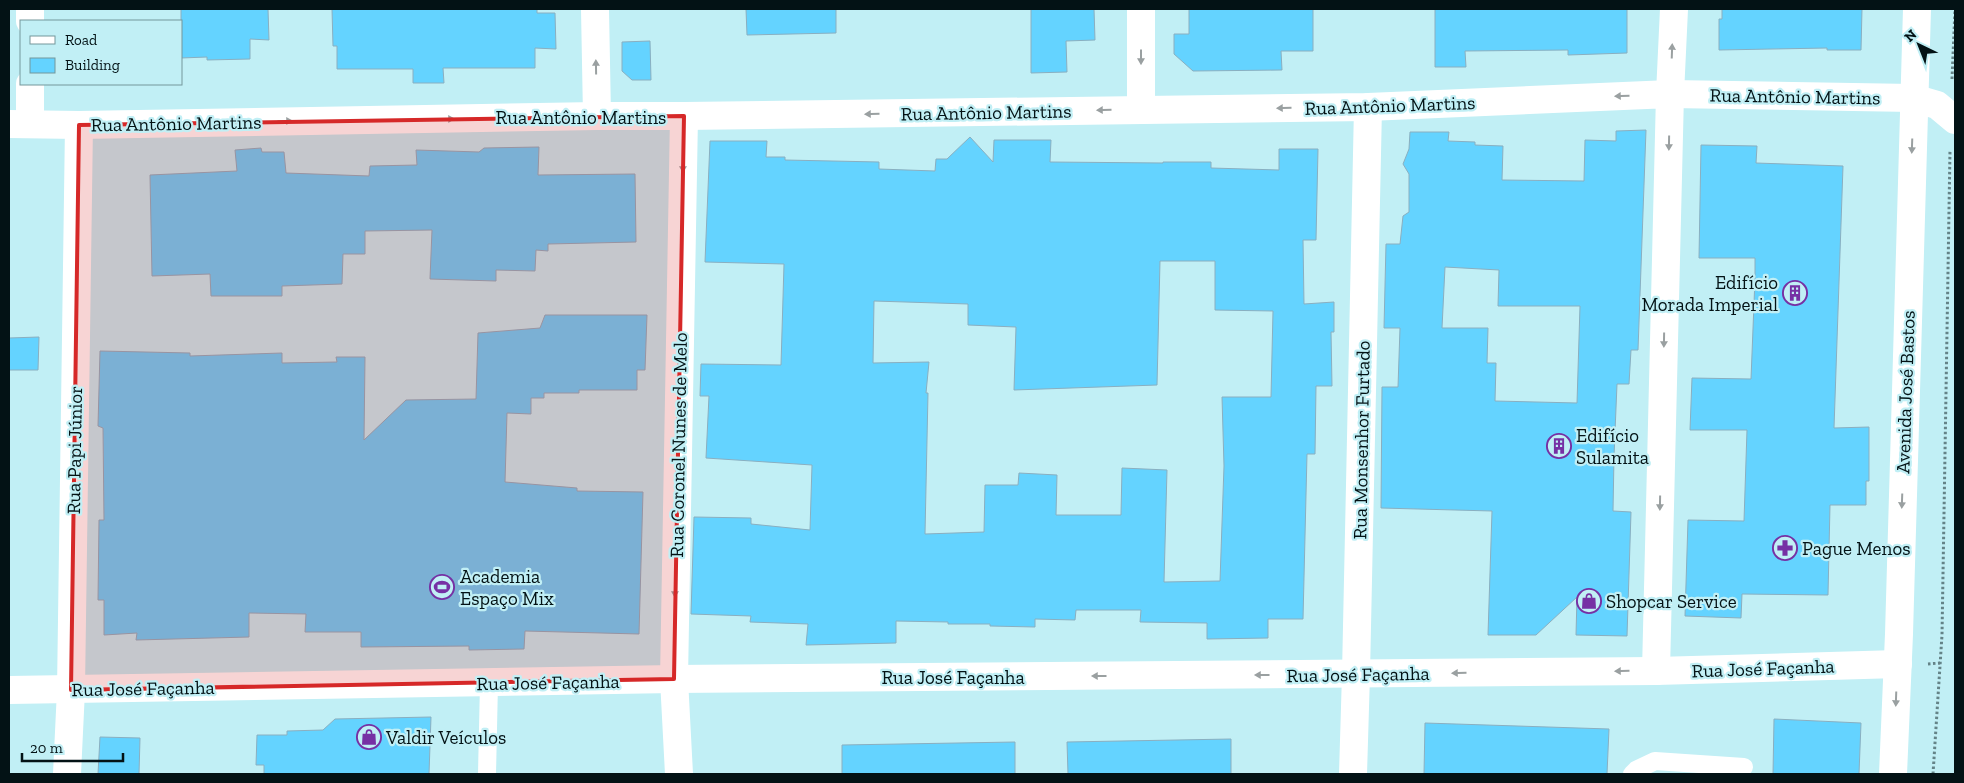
<svg xmlns="http://www.w3.org/2000/svg" width="1964" height="783" viewBox="0 0 1964 783" font-family="'Zilla Slab',serif">
<rect width="100%" height="100%" fill="#c1eff5"/>
<g fill="#64d3ff" stroke="#8aafc0" fill-rule="evenodd">
<polygon points="181,9 268,9 269,40 250,39 250,59 207,60 207,57 181,58"/>
<polygon points="332,9 537,9 537,13 555,13 556,49 535,48 535,68 443,68 444,83 413,83 413,69 337,69 337,46 333,46"/>
<polygon points="746,9 836,9 836,33 747,35"/>
<polygon points="1031,9 1094,9 1095,40 1066,41 1067,72 1031,73"/>
<polygon points="1189,9 1313,9 1313,51 1281,51 1282,70 1193,71 1174,54 1174,34 1189,34"/>
<polygon points="1435,9 1627,9 1627,53 1568,55 1568,50 1465,51 1466,67 1435,67"/>
<polygon points="1722,9 1862,9 1861,50 1827,50 1827,48 1719,50 1719,19 1722,19"/>
<polygon points="650,41 651,80 632,80 622,71 622,42"/>
<path d="M1646,130l-8,220h-7l-2,34h-12l-3,72 -1,55 18,1 -4,124 -51,-1 1,-38 -41,38h-48l4,-124 -111,-3 1,-121h16l2,-59h-16l2,-84h14l3,-28 6,-4v-38l-6,-10 6,-15 1,-17h39l-1,9 27,1v3l28,1 -1,34 82,1 1,-41 31,1v-10zM1445,267l54,3 -1,36h82l-3,97 -82,-2 1,-38h-9l1,-35h-46z"/>
<path d="M970,137l23,25 1,-22h57l-1,22 113,1v-1h48v6l68,2v-21h39l-2,91h-13l1,64 30,-2v30h-3l1,54h-16l-1,68h-8l-4,165h-35v19l-61,1v-16l-67,-1 1,-12h-65l-1,10 -40,-1v8l-45,-1v-2h-42v-2l-52,-1v22l-90,2 2,-21 -58,-2 1,-6 -60,-2 3,-97 57,1v6l59,6 2,-65 -106,-7 3,-62h-9l1,-32 80,1 3,-101 -79,-2 5,-121h57l-1,16h19v3l94,2v7l56,2 1,-12h11zM1160,261h55v49l58,1 -2,86h-49l2,69 -4,115 -56,1 3,-112 -45,-2 -1,47h-65l1,-40 -38,-2 -1,12h-33l-1,47 -59,2 3,-141h-2l3,-31 -56,1 1,-62 94,3v21l48,2 -2,63 143,-5z"/>
<polygon points="1701,145 1757,146 1756,163 1843,166 1834,428 1869,427 1869,481 1866,481 1866,505 1830,505 1828,595 1742,594 1741,618 1685,616 1688,520 1744,521 1747,430 1690,430 1692,378 1751,379 1755,278 1755,258 1699,258"/>
<polygon points="539,147 538,175 635,174 636,242 548,244 548,251 536,250 535,271 496,270 496,281 430,279 432,230 365,231 365,254 343,254 342,284 282,286 282,296 211,296 210,274 152,276 150,175 237,171 235,150 261,148 262,152 284,152 286,173 369,176 370,166 417,165 416,150 479,152 484,148"/>
<polygon points="545,315 647,315 645,370 637,370 637,390 579,390 579,393 544,393 544,398 531,398 531,414 507,413 505,482 577,488 577,491 643,492 639,634 525,631 524,649 469,650 469,646 361,647 361,632 305,632 306,614 249,613 249,637 136,640 137,633 104,635 104,600 98,600 99,520 104,520 103,428 98,426 100,351 190,353 190,356 282,353 282,363 337,362 336,357 365,357 364,440 406,400 476,399 478,333 540,328"/>
<polygon points="39,337 38,370 9,370 9,338"/>
<polygon points="431,717 429,774 264,774 264,765 256,765 257,735 287,735 287,731 323,730 335,719"/>
<polygon points="1774,719 1861,723 1859,774 1773,774"/>
<polygon points="1425,723 1609,729 1607,774 1424,774"/>
<polygon points="100,737 140,738 139,774 98,774"/>
<polygon points="1231,739 1231,774 1068,774 1067,742"/>
<polygon points="1015,742 1015,774 842,774 842,745"/>
</g>
<g fill="none" stroke-linecap="round" stroke-linejoin="round">
<g stroke="#648387" stroke-width="3" stroke-dasharray="2.5 2.5" stroke-linecap="butt">
<polyline points="1952,79 1955,9"/>
<polyline points="1928,664 1940,663"/>
<polyline points="1933,774 1942,635 1950,150"/>
</g>
<g stroke="#fff" stroke-width="18">
<polyline points="487,774 489,683"/>
<polyline points="1632,774 1636,770 1655,761 1744,767"/>
</g>
<g stroke="#fff" stroke-width="28">
<polyline points="30,9 30,21"/>
<polyline points="595,9 597,116"/>
<polyline points="30,84 30,124"/>
<polyline points="1141,110 1141,9"/>
<polyline points="9,124 79,125 597,116 684,116 1368,107 1670,94 1656,671"/>
<polyline points="67,774 71,690 79,125"/>
<polyline points="679,774 674,679 684,116"/>
<polyline points="1353,774 1356,674 1368,107"/>
</g>
<polyline stroke="#fff" stroke-width="28" points="1674,9 1670,94 1913,98 1937,105 1955,120"/>
<g stroke="#fff" stroke-width="28">
<polyline points="9,690 674,679 1656,671 1898,664"/>
<polyline points="1893,774 1899,634 1917,9"/>
</g>
</g>
<defs><path id="oneway-solid" d="M-6-.8H1V-3.2L6.5 0L1 3.2V.8H-6Z" transform="scale(1.25)"/></defs>
<g fill="#9aa0a1">
<use href="#oneway-solid" transform="translate(1672 51) rotate(-88)"/>
<use href="#oneway-solid" transform="translate(1141 57) rotate(90)"/>
<use href="#oneway-solid" transform="translate(596 67) rotate(-91)"/>
<use href="#oneway-solid" transform="translate(1622 96) rotate(178)"/>
<use href="#oneway-solid" transform="translate(1284 108) rotate(179)"/>
<use href="#oneway-solid" transform="translate(1104 110) rotate(179)"/>
<use href="#oneway-solid" transform="translate(872 114) rotate(179)"/>
<use href="#oneway-solid" transform="translate(447 119) rotate(-1)"/>
<use href="#oneway-solid" transform="translate(285 121) rotate(-1)"/>
<use href="#oneway-solid" transform="translate(1669 143) rotate(91)"/>
<use href="#oneway-solid" transform="translate(1912 146) rotate(92)"/>
<use href="#oneway-solid" transform="translate(683 165) rotate(91)"/>
<use href="#oneway-solid" transform="translate(1664 340) rotate(91)"/>
<use href="#oneway-solid" transform="translate(1902 501) rotate(92)"/>
<use href="#oneway-solid" transform="translate(1660 503) rotate(91)"/>
<use href="#oneway-solid" transform="translate(675 590) rotate(91)"/>
<use href="#oneway-solid" transform="translate(1622 671) rotate(179)"/>
<use href="#oneway-solid" transform="translate(1459 673) rotate(179)"/>
<use href="#oneway-solid" transform="translate(1262 675) rotate(180)"/>
<use href="#oneway-solid" transform="translate(1099 676) rotate(180)"/>
<use href="#oneway-solid" transform="translate(1896 699) rotate(92)"/>
</g>
<path fill="#d62828" fill-opacity="0.2" stroke="#d62828" stroke-width="4" stroke-linejoin="round" d="M684,116l-10,563 -603,11 8,-565z"/>
<defs>
<symbol id="building-ring" viewBox="-11 -11 22 22"><circle r="9.5" fill="#c1eff5" stroke="#7630a4" stroke-width="1.5"/><path d="M-4-6H4V6H1V3H-1V6H-4ZM-2.5-4.3h1.7v1.8h-1.7ZM.8-4.3h1.7v1.8H.8ZM-2.5-1h1.7V.8h-1.7ZM.8-1h1.7V.8H.8Z" fill="#7630a4"/></symbol>
<symbol id="pharmacy-ring" viewBox="-11 -11 22 22"><circle r="9.5" fill="#c1eff5" stroke="#7630a4" stroke-width="1.5"/><path d="M-2-6h4v4h4v4h-4v4h-4v-4h-4v-4h4Z" fill="#7630a4"/></symbol>
<symbol id="stadium-ring" viewBox="-11 -11 22 22"><circle r="9.5" fill="#c1eff5" stroke="#7630a4" stroke-width="1.5"/><path d="M0-5a6.5 5 0 1 0 0 10a6.5 5 0 1 0 0-10ZM-3.5-1.8h7v3.6h-7Z" fill="#7630a4"/></symbol>
<symbol id="shop-ring" viewBox="-11 -11 22 22"><circle r="9.5" fill="#c1eff5" stroke="#7630a4" stroke-width="1.5"/><path d="M-5-2.5h2.3a2.7 3.5 0 0 1 5.4 0H5L5.5 6h-11ZM-1.5-2.5h3a1.5 2.3 0 0 0-3 0Z" fill="#7630a4"/></symbol>
</defs>
<g fill-rule="evenodd">
<use href="#building-ring" x="1781" y="279" width="28" height="28"/>
<use href="#building-ring" x="1545" y="432" width="28" height="28"/>
<use href="#pharmacy-ring" x="1771" y="534" width="28" height="28"/>
<use href="#stadium-ring" x="428" y="573" width="28" height="28"/>
<use href="#shop-ring" x="1575" y="587" width="28" height="28"/>
<use href="#shop-ring" x="355" y="723" width="28" height="28"/>
</g>
<g text-anchor="middle" stroke-width="4.5" stroke-linejoin="round" paint-order="stroke">
<g font-size="19" fill="#031215" stroke="#c1eff5">
<text transform="translate(1795 96) rotate(1)" y="7">Rua Antônio Martins</text>
<text transform="translate(1390 105) rotate(-2)" y="7">Rua Antônio Martins</text>
<text transform="translate(986 112) rotate(-1)" y="7">Rua Antônio Martins</text>
<text x="581" y="124">Rua Antônio Martins</text>
<text transform="translate(176 123) rotate(-1)" y="7">Rua Antônio Martins</text>
<text transform="translate(1905 392) rotate(-88)" y="7">Avenida José Bastos</text>
<text transform="translate(1361 440) rotate(-89)" y="7">Rua Monsenhor Furtado</text>
<text transform="translate(678 445) rotate(-89)" y="7">Rua Coronel Nunes de Melo</text>
<text transform="translate(74 450) rotate(-89)" y="7">Rua Papi Júnior</text>
<text transform="translate(1763 668) rotate(-2)" y="7">Rua José Façanha</text>
<text transform="translate(1358 674) rotate(-1)" y="7">Rua José Façanha</text>
<text x="953" y="684">Rua José Façanha</text>
<text transform="translate(548 682) rotate(-1)" y="7">Rua José Façanha</text>
<text transform="translate(143 688) rotate(-1)" y="7">Rua José Façanha</text>
</g>
<g font-size="19" fill="#031215" stroke="#c1eff5" text-anchor="start">
<text x="1778" y="289" text-anchor="end">Edifício<tspan x="1778" dy="22">Morada Imperial</tspan></text>
<text x="1576" y="442">Edifício<tspan x="1576" dy="22">Sulamita</tspan></text>
<text x="1802" y="555">Pague Menos</text>
<text x="460" y="583">Academia<tspan x="460" dy="22">Espaço Mix</tspan></text>
<text x="1606" y="608">Shopcar Service</text>
<text x="386" y="744">Valdir Veículos</text>
</g>
</g>
<rect width="1964" height="783" fill="none" stroke="#031215" stroke-width="20"/>
<rect x="20" y="20" width="162" height="65" fill="#c1eff5" stroke="#75979b"/>
<rect x="30" y="36" width="25" height="8" fill="#ffffff" stroke="#75979b"/>
<text x="65" y="45" font-size="15" fill="#031215">Road</text>
<rect x="30" y="58" width="25" height="15" fill="#64d3ff" stroke="#75979b"/>
<text x="65" y="70" font-size="15" fill="#031215">Building</text>
<g transform="translate(1919 45) rotate(317)" stroke="#c1eff5" stroke-width="4" paint-order="stroke">
<path d="M0-4L9 19L0 12L-9 19Z" fill="#031215"/>
<text y="-8" font-size="14" font-weight="bold" text-anchor="middle" fill="#031215">N</text>
</g>
<path d="M22 753v8h101v-8" fill="none" stroke="#031215" stroke-width="2.5"/>
<text x="30" y="753" font-size="15" fill="#031215" stroke="#c1eff5" stroke-width="4" paint-order="stroke">20 m</text>
</svg>
